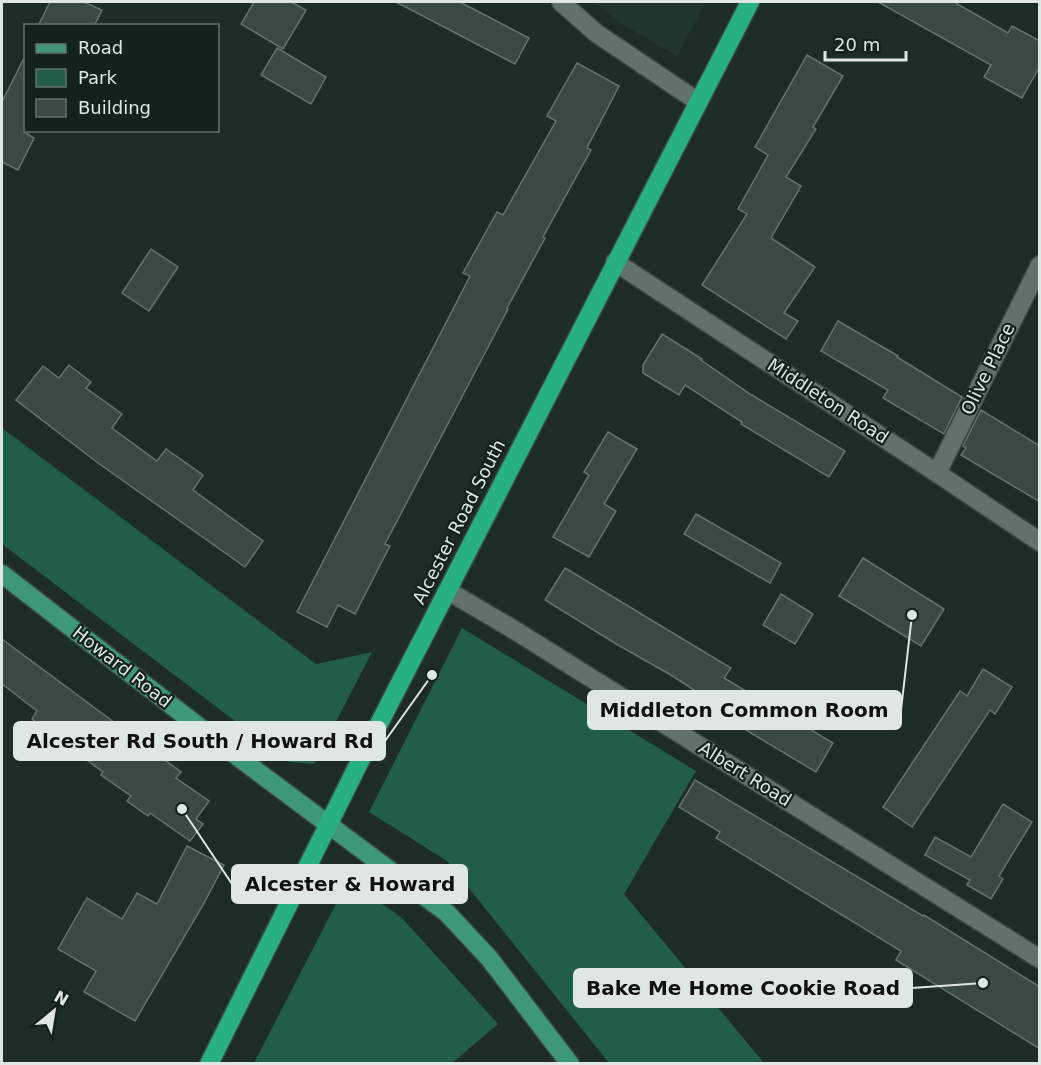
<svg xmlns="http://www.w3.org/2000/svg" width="1041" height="1065" viewBox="0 0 1041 1065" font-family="'DejaVu Sans',sans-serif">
<rect width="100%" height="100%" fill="#1d2c24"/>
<polygon fill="#20362c" points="594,2 706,2 677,56 622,24"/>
<g fill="#215e45">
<polygon points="2,428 316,664 372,652 314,764 289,762 2,544"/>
<polygon points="462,628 696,771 624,894 764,1063 609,1063 447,861 369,812"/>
<polygon points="360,888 402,918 498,1024 452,1063 254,1063 340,896"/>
</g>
<g fill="#3a4a42" stroke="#63746b" stroke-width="1.5">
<polygon points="50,2 84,2 102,10 94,26 38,26"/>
<polygon points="254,2 291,2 306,10 283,49 241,24"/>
<polygon points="396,2 460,2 529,38 515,64"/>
<polygon points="878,2 954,2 1008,33 1012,26 1040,41 1040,66 1022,98 984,77 991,65"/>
<polygon points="277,48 326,77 311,104 261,75"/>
<polygon points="26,54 26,133 34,138 18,170 2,162 2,102"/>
<polygon points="807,55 843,76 813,127 816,129 786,177 801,186 771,238 815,267 784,313 798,321 786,339 702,285 747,214 738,209 768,155 755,147"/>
<polygon points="577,63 619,86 587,148 591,150 543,237 545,238 507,308 508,309 385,544 390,546 355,614 338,605 327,627 297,612 470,276 463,273 497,212 503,215 556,121 547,116"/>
<polygon points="151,249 178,267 149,311 122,293"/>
<polygon points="838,321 898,356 897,357 962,397 944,434 883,398 888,390 821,351"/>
<polygon points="662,334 702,359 701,360 750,394 845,451 829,477 741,424 742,422 685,385 679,395 643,373 643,365"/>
<polygon points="69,365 91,382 86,388 122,414 112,428 157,461 166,449 203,475 193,490 263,541 245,567 98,463 16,400 43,366 59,378"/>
<polygon points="981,410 1040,446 1040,502 961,455 966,448 963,446"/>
<polygon points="608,432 637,449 604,504 616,511 589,557 553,537 589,475 584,472"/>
<polygon points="696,514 781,563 770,583 684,534"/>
<polygon points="863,558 944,609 921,646 839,596"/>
<polygon points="565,568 731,668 724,678 833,743 816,772 716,712 720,707 671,675 618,645 545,600"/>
<polygon points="781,594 813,614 795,644 763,625"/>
<polygon points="2,639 181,772 176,778 209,801 196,819 203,824 190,841 150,813 148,816 127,801 131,796 101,775 103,772 32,719 37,711 2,684"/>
<polygon points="983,669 1012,687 995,714 990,710 912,827 883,807 960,691 967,696"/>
<polygon points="695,780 923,916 924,915 1040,987 1040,1049 896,960 901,951 716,838 720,832 679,807"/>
<polygon points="1003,804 1032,822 999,876 1003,879 991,899 967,885 970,880 925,855 935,837 971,857"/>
<polygon points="187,846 224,865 203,905 135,1021 84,992 96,971 58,949 87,898 122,919 137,893 157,904"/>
</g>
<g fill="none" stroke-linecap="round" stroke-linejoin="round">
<defs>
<g id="street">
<polyline points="561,2 596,33 697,101"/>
<polyline points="615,262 937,473 1040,542"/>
<polyline points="937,473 1040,265"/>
<polyline points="448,591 511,628 1040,959"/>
</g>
<polyline id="primary" points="2,574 242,760 447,913 489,958 570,1064"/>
<polyline id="highway" points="209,1064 365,751 750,2"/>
</defs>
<use href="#street" stroke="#3a4740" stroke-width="21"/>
<use href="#primary" stroke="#3a4740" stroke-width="21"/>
<use href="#highway" stroke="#3a4740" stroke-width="21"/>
<use href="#street" stroke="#607269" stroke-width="18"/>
<use href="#primary" stroke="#3e9876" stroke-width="18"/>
<use href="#highway" stroke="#28b17f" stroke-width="18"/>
</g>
<g text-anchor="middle" stroke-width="4.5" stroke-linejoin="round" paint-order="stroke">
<g font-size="18" fill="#dee7e2" stroke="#13221b">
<text transform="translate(988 369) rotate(-64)" y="6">Olive Place</text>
<text transform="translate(828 401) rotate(33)" y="6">Middleton Road</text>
<text transform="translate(459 522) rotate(-63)" y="6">Alcester Road South</text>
<text transform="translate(122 667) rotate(38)" y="6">Howard Road</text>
<text transform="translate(745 774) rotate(32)" y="6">Albert Road</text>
</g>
</g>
<path fill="none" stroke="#dee7e2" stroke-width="2" d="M912 615L901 710M432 675L385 741M182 809L232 884M983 983L912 988"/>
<g fill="#dee7e2" stroke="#13221b" stroke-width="2">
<circle cx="912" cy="615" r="6"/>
<circle cx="432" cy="675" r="6"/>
<circle cx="182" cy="809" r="6"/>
<circle cx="983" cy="983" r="6"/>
</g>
<g fill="#dee7e2" stroke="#dee7e2" stroke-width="2">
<rect x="588" y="691" width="313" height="38" rx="6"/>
<rect x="14" y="722" width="371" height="38" rx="6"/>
<rect x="232" y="865" width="235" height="38" rx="6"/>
<rect x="574" y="969" width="338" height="38" rx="6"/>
</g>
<g font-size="20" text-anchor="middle" font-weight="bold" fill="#111">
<text x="744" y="717">Middleton Common Room</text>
<text x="200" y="748">Alcester Rd South / Howard Rd</text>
<text x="350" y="891">Alcester &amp; Howard</text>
<text x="743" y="995">Bake Me Home Cookie Road</text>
</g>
<rect width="1041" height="1065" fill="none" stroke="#dee7e2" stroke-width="6"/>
<rect x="24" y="24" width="195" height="108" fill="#13221b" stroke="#64716b" stroke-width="1.5"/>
<rect x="36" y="44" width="30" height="9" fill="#3e9876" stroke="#64716b" stroke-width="1.5"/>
<text x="78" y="54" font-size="18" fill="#dee7e2">Road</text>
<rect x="36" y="69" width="30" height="18" fill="#215e45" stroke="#64716b" stroke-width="1.5"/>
<text x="78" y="84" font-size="18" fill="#dee7e2">Park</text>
<rect x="36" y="99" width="30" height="18" fill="#3a4a42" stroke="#64716b" stroke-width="1.5"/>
<text x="78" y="114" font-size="18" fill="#dee7e2">Building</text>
<g transform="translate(54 1011) rotate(30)" stroke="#13221b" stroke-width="4.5" paint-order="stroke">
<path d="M0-4.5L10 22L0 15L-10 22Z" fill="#dee7e2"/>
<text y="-9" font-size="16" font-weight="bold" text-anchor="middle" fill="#dee7e2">N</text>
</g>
<path d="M825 51v9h81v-9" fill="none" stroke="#dee7e2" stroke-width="3"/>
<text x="834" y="51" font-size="18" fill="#dee7e2" stroke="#13221b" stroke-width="4.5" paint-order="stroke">20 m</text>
</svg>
